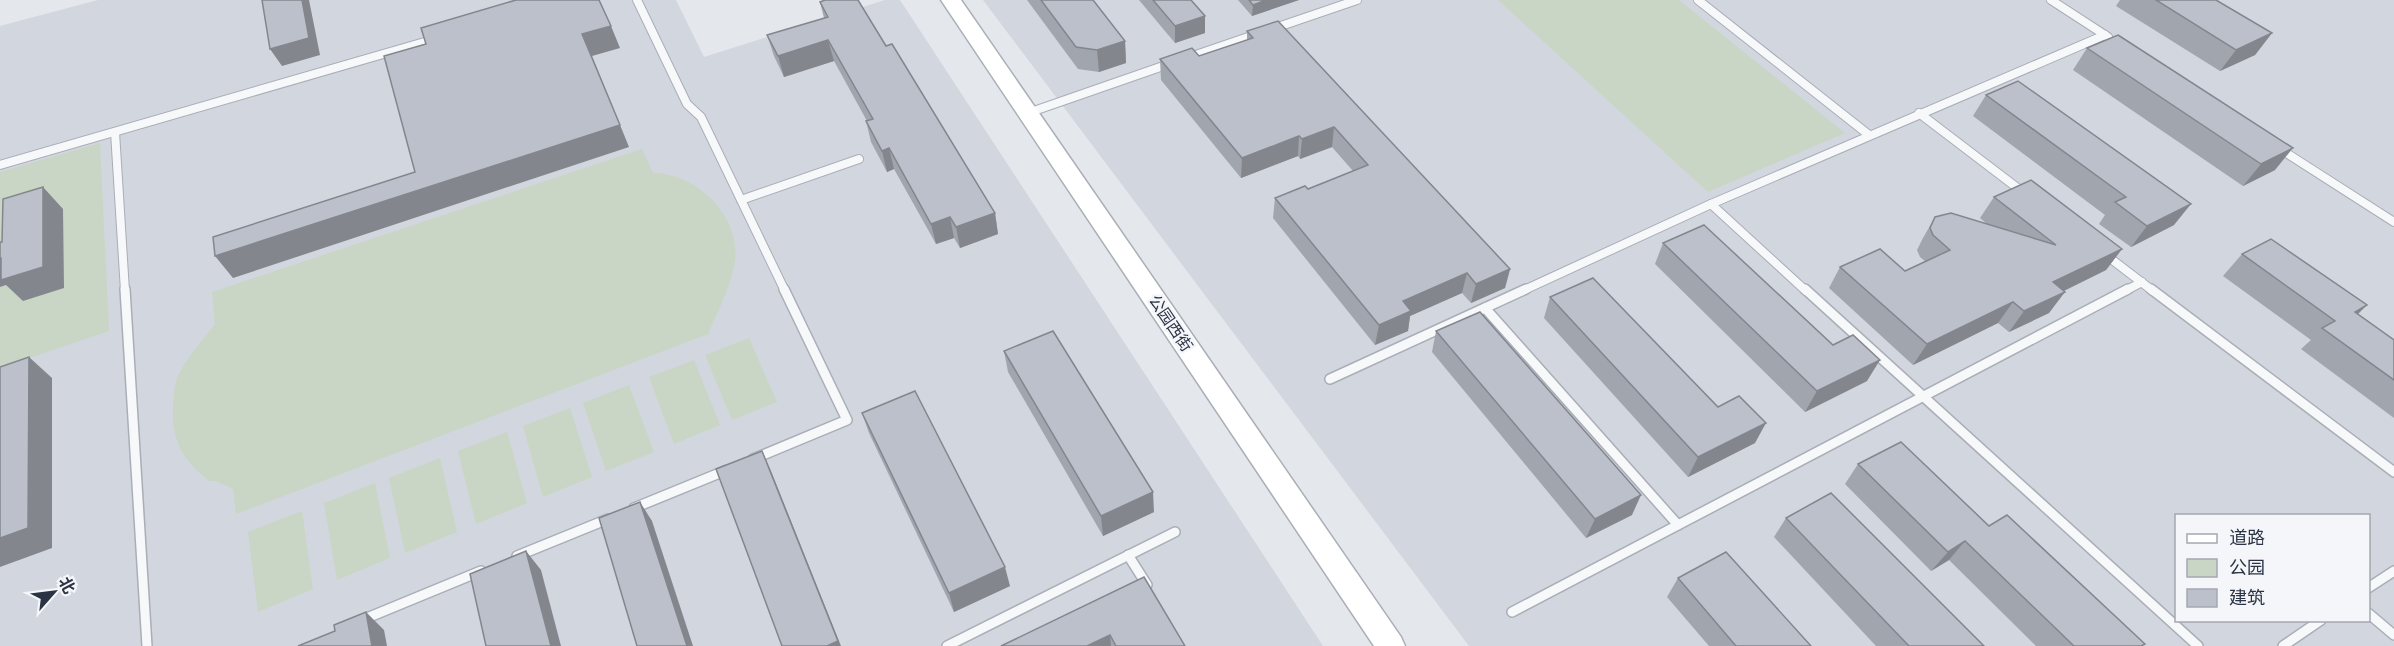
<svg xmlns="http://www.w3.org/2000/svg" width="2394" height="646" viewBox="0 0 2394 646" font-family="'DejaVu Sans','Noto Sans SC',sans-serif">
<rect width="100%" height="100%" fill="#e4e7ec"/>
<g fill="#d2d6de" fill-rule="evenodd">
<polygon points="98,0 676,0 704,57 885,0 900,0 1323,646 0,646 0,26"/>
<path d="M983,0h1411v646h-925zM2176,516h192v104h-192z"/>
</g>
<g fill="#c9d6c5">
<polygon points="1498,0 1679,0 1845,133 1708,192"/>
<polygon points="100,143 109,331 0,368 0,287 23,279 0,270 0,172"/>
<path d="M642,149l11,24c43,0 88,43 82,88 -4,25 -17,50 -27,73l-472,180 -3,-25 -17,-8h-6c-27,-19 -39,-42 -37,-75 1,-9 1,-20 4,-28 9,-20 25,-37 38,-54l-3,-32z"/>
<polygon points="749,338 777,402 732,420 705,355"/>
<polygon points="694,360 720,425 674,444 649,377"/>
<polygon points="629,385 654,452 606,471 583,403"/>
<polygon points="570,408 592,477 543,497 523,426"/>
<polygon points="507,432 527,503 476,524 458,451"/>
<polygon points="440,458 457,532 405,553 389,478"/>
<polygon points="375,483 390,558 337,580 324,503"/>
<polygon points="302,511 313,589 258,612 248,532"/>
</g>
<g fill="none" stroke-linecap="round" stroke-linejoin="round">
<defs>
<g id="lane-far1">
<polyline points="637,0 687,104 701,117 785,291"/>
<polyline points="1698,0 1869,135"/>
<polyline points="2051,0 2108,37"/>
<polyline points="1272,29 1357,0"/>
<polyline points="1187,58 1257,34"/>
<polyline points="1028,113 1169,64"/>
<polyline points="1919,113 2024,193"/>
<polyline points="115,132 125,291"/>
<polyline points="2280,149 2394,222"/>
<polyline points="0,165 435,39"/>
<polyline points="741,200 859,159"/>
<polyline points="1711,204 1806,291"/>
<polyline points="2106,255 2153,291"/>
<polyline points="1522,291 1711,204 2105,35"/>
<polyline points="2125,291 2142,282"/>
</g>
<g id="lane">
<polyline points="125,289 147,646"/>
<polyline points="1805,289 2198,646"/>
<polyline points="2151,289 2394,472"/>
<polyline points="1485,308 1678,525"/>
<polyline points="1330,379 1526,289"/>
<polyline points="753,459 847,420 784,289"/>
<polyline points="634,508 727,470"/>
<polyline points="1128,555 1147,585"/>
<polyline points="517,556 608,519"/>
<polyline points="2368,588 2394,571"/>
<polyline points="1512,612 2128,289"/>
<polyline points="2368,613 2394,635"/>
<polyline points="362,620 481,571"/>
<polyline points="947,646 1175,532"/>
<polyline points="2283,646 2321,620"/>
</g>
<polygon id="secondary" points="941,0 961,0 1401,637 1405,646 1374,646"/>
</defs>
<use href="#lane-far1" stroke="#a9aeb7" stroke-width="10"/>
<use href="#lane" stroke="#a9aeb7" stroke-width="12"/>
<use href="#secondary" stroke="#a9aeb7" stroke-width="3"/>
<use href="#lane-far1" stroke="#f7f8fa" stroke-width="8"/>
<use href="#lane" stroke="#f7f8fa" stroke-width="9"/>
<use href="#secondary" fill="#fff" fill-rule="evenodd"/>
</g>
<g fill="#a1a5ae">
<polygon points="1027,0 1093,0 1125,41 1126,63 1099,72 1078,69"/>
<polygon points="1139,0 1191,0 1205,33 1175,43"/>
<polygon points="1238,0 1299,0 1252,16"/>
<polygon points="2120,0 2216,0 2272,33 2255,55 2220,71 2116,6"/>
<polygon points="820,2 886,46 995,213 998,234 960,248 954,238 936,244 894,169 887,172 871,142 866,121 867,121 834,61 784,77 774,56 767,35 824,18"/>
<polygon points="1247,31 1510,269 1505,288 1471,303 1462,293 1410,316 1408,331 1375,345 1273,218 1275,198 1308,189 1353,171 1332,147 1300,159 1298,156 1241,178 1161,80 1160,59 1199,56 1247,40"/>
<polygon points="2087,48 2275,170 2243,186 2073,70"/>
<polygon points="1986,95 2174,225 2131,247 2099,224 2105,215 1973,116"/>
<polygon points="1994,197 2122,249 2106,270 2064,291 2049,313 2009,332 1998,323 1913,365 1829,288 1840,267 1905,271 1925,261 1920,257 1917,250 1923,238 1935,217 1987,224 1980,218"/>
<polygon points="1663,243 1833,345 1867,381 1805,412 1655,264"/>
<polygon points="2242,254 2394,340 2394,418 2301,349 2311,340 2223,276"/>
<polygon points="1550,297 1718,407 1755,443 1688,477 1544,318"/>
<polygon points="1436,331 1632,515 1586,538 1432,352"/>
<polygon points="1004,351 1154,512 1103,536 1008,372"/>
<polygon points="862,413 1010,586 954,612 869,433"/>
<polygon points="1858,464 1989,526 2142,646 2036,646 1949,560 1931,571 1845,484"/>
<polygon points="1786,518 1984,646 1876,646 1774,537"/>
<polygon points="1144,577 1185,646 1001,646"/>
<polygon points="1678,578 1811,646 1709,646 1667,597"/>
</g>
<g fill="#83868d">
<polygon points="302,0 309,0 320,55 282,66 270,49"/>
<polygon points="1266,0 1299,0 1252,16 1253,5"/>
<polygon points="1205,16 1205,33 1175,43 1175,26"/>
<polygon points="611,26 620,48 592,56 629,147 233,278 215,256 620,125 582,34"/>
<polygon points="2272,33 2255,55 2220,71 2236,50"/>
<polygon points="828,40 834,61 784,77 778,56"/>
<polygon points="1125,41 1126,63 1099,72 1097,50"/>
<polygon points="1334,127 1332,147 1300,159 1302,139"/>
<polygon points="1299,136 1298,156 1241,178 1242,158"/>
<polygon points="889,148 894,169 887,172 882,151"/>
<polygon points="2293,148 2275,170 2243,186 2261,164"/>
<polygon points="43,187 63,209 64,288 23,301 6,285 0,287 0,258 1,258"/>
<polygon points="2191,204 2174,225 2131,247 2147,226"/>
<polygon points="995,213 998,234 960,248 956,227"/>
<polygon points="950,217 954,238 936,244 931,224"/>
<polygon points="2122,249 2106,270 2037,304 2053,282"/>
<polygon points="1510,269 1505,288 1471,303 1476,284"/>
<polygon points="1467,273 1462,293 1410,316 1408,331 1375,345 1379,325 1403,301"/>
<polygon points="2065,292 2049,313 2009,332 2024,311"/>
<polygon points="2013,302 1998,323 1913,365 1927,344"/>
<polygon points="2367,305 2345,327 2355,312"/>
<polygon points="29,357 52,378 52,548 0,567 0,538"/>
<polygon points="1880,360 1867,381 1805,412 1817,391"/>
<polygon points="1766,423 1755,443 1688,477 1698,457"/>
<polygon points="762,451 771,471 841,646 827,646"/>
<polygon points="1153,492 1154,512 1103,536 1101,516"/>
<polygon points="1641,495 1632,515 1586,538 1595,519"/>
<polygon points="640,502 652,521 693,646 687,646"/>
<polygon points="1965,541 1949,560 1931,571 1948,552"/>
<polygon points="526,551 541,570 561,646 551,646"/>
<polygon points="1005,567 1010,586 954,612 949,593"/>
<polygon points="366,612 384,630 387,646 372,646"/>
<polygon points="1110,635 1111,646 1087,646"/>
</g>
<g fill="#bbc0ca" stroke="#83868d" stroke-width="1.5">
<polygon points="262,0 302,0 309,38 270,49"/>
<polygon points="516,0 599,0 611,26 582,34 620,125 215,256 213,237 415,172 384,56 426,44 421,28"/>
<polygon points="825,0 858,0 886,46 892,44 995,213 956,227 950,217 931,224 889,148 882,151 866,121 873,119 828,40 778,56 767,35 828,17 820,2"/>
<polygon points="1041,0 1093,0 1125,41 1097,50 1076,47"/>
<polygon points="1153,0 1191,0 1205,16 1175,26"/>
<polygon points="1249,0 1266,0 1253,5"/>
<polygon points="2156,0 2216,0 2272,33 2236,50"/>
<polygon points="1278,21 1510,269 1476,284 1467,273 1403,301 1411,311 1379,325 1275,198 1305,186 1308,189 1368,165 1334,127 1302,139 1299,136 1242,158 1160,59 1192,48 1199,56 1253,38 1247,31"/>
<polygon points="2118,35 2293,148 2261,164 2087,48"/>
<polygon points="2018,81 2191,204 2147,226 2115,202 2126,197 1986,95"/>
<polygon points="2031,180 2122,249 2053,282 2065,292 2024,311 2013,302 1927,344 1840,267 1880,249 1905,271 1950,250 1933,235 1930,228 1935,217 1951,213 2056,245 1994,197"/>
<polygon points="43,187 43,267 1,280 1,258 0,258 0,242 2,242 3,199"/>
<polygon points="1704,225 1833,345 1853,335 1880,360 1817,391 1663,243"/>
<polygon points="2271,239 2367,305 2355,312 2394,340 2394,380 2322,328 2335,321 2242,254"/>
<polygon points="1593,278 1718,407 1739,396 1766,423 1698,457 1550,297"/>
<polygon points="1480,312 1641,495 1595,519 1436,331"/>
<polygon points="1053,331 1153,492 1101,516 1004,351"/>
<polygon points="29,357 28,528 0,538 0,367"/>
<polygon points="915,391 1005,567 949,593 862,413"/>
<polygon points="1901,442 1989,526 2007,515 2145,644 2141,646 2074,646 1965,541 1948,552 1858,464"/>
<polygon points="762,451 838,641 827,646 782,646 716,469"/>
<polygon points="1831,493 1984,646 1909,646 1786,518"/>
<polygon points="640,502 687,646 637,646 599,518"/>
<polygon points="526,551 551,646 486,646 470,574"/>
<polygon points="1726,552 1811,646 1736,646 1678,578"/>
<polygon points="1144,577 1185,646 1116,646 1110,635 1087,646 1001,646"/>
<polygon points="366,612 372,646 298,646 335,631 334,625"/>
</g>
<g text-anchor="middle" stroke-width="5" stroke-linejoin="round" paint-order="stroke">
<g font-size="16" fill="#2b3445" stroke="#f4f6f9">
<text transform="translate(1171 323) rotate(56)" y="6">公园西街</text>
</g>
</g>
<rect x="2175" y="514" width="195" height="108" fill="#f4f6f9" stroke="#a4a8b1" stroke-width="1.5"/>
<rect x="2187" y="534" width="30" height="9" fill="#ffffff" stroke="#a4a8b1" stroke-width="1.5"/>
<text x="2229" y="544" font-size="18" fill="#2b3445">道路</text>
<rect x="2187" y="559" width="30" height="18" fill="#c9d6c5" stroke="#a4a8b1" stroke-width="1.5"/>
<text x="2229" y="574" font-size="18" fill="#2b3445">公园</text>
<rect x="2187" y="589" width="30" height="18" fill="#bbc0ca" stroke="#a4a8b1" stroke-width="1.5"/>
<text x="2229" y="604" font-size="18" fill="#2b3445">建筑</text>
<g transform="translate(54 592) rotate(62)" stroke="#f4f6f9" stroke-width="4.5" paint-order="stroke">
<path d="M0-4.5L10 22L0 15L-10 22Z" fill="#2b3445"/>
<text y="-9" font-size="16" font-weight="bold" text-anchor="middle" fill="#2b3445">北</text>
</g>
</svg>
